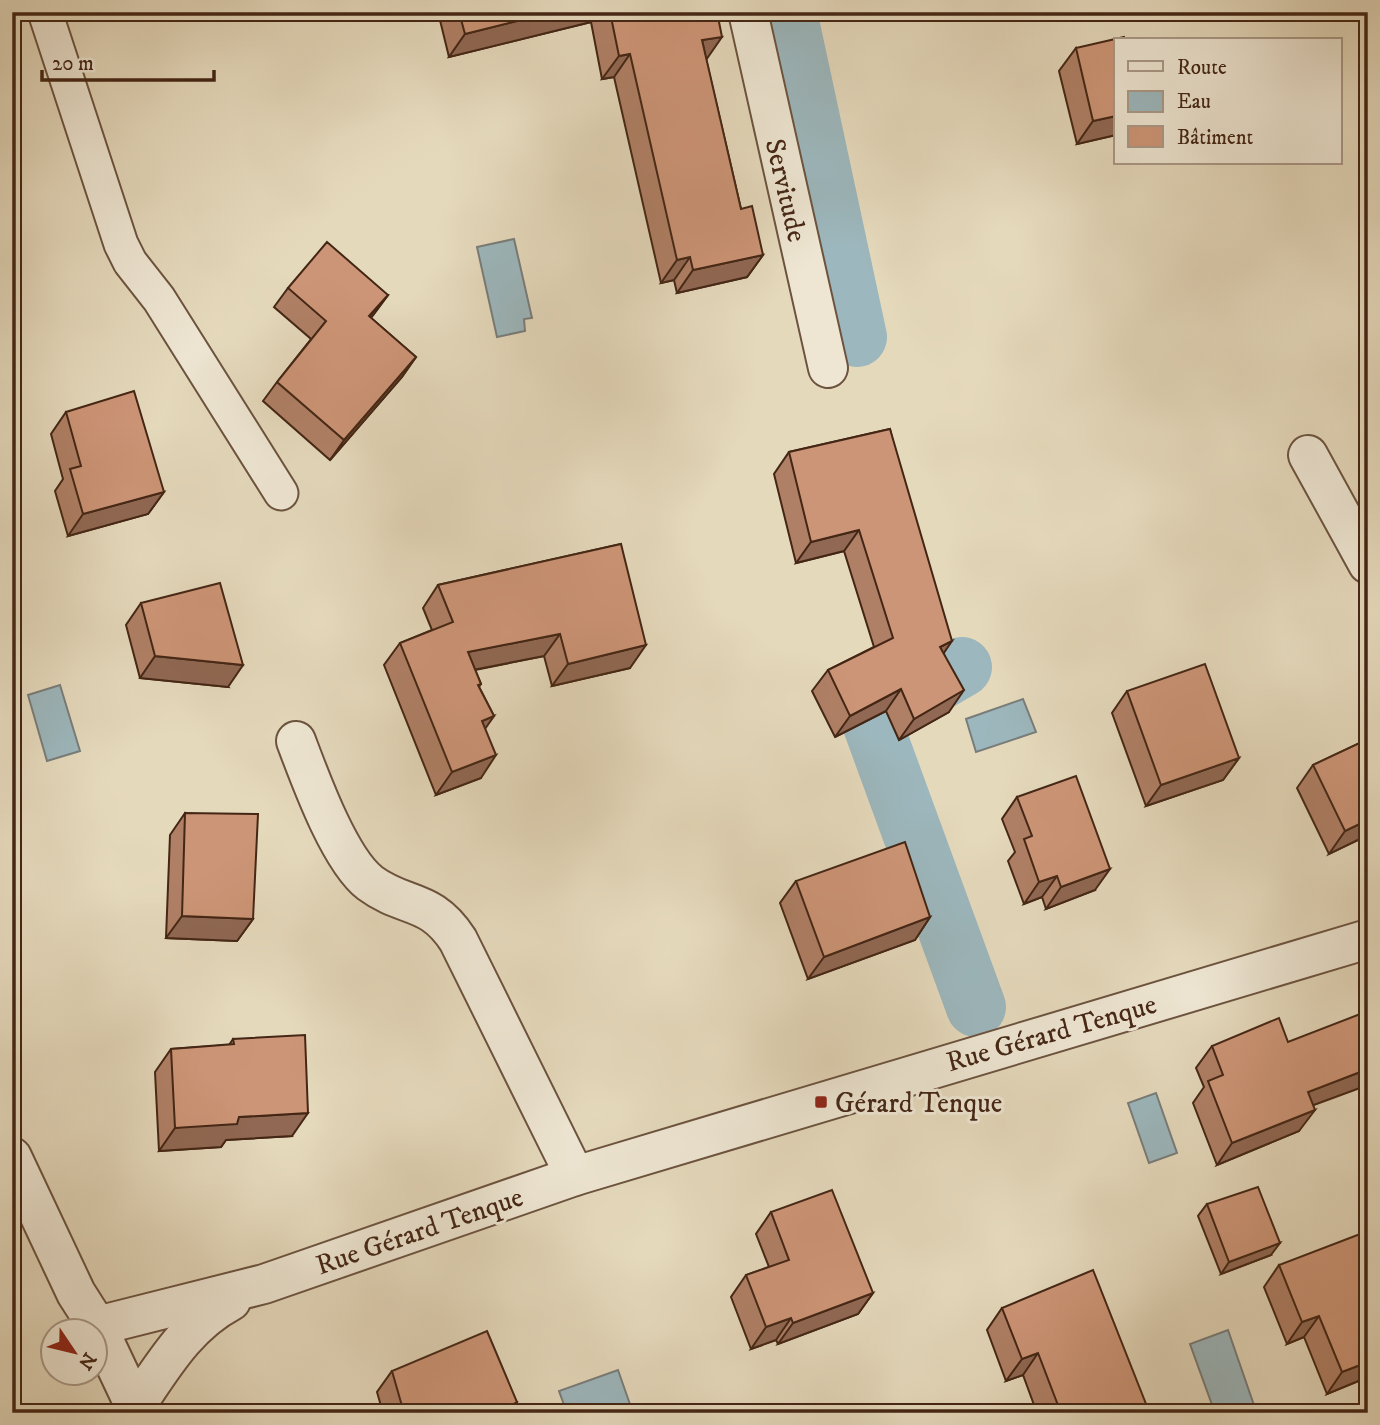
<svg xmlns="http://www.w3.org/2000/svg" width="1380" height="1425" viewBox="0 0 1380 1425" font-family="'IM FELL DW Pica',serif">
<rect width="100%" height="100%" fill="#e5d9bc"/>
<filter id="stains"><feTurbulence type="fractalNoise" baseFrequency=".00286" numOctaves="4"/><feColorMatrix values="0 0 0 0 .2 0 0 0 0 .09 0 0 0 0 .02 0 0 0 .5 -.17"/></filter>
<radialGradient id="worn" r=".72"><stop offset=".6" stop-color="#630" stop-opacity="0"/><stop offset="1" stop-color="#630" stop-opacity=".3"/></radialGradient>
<g fill="#9cb7bd" stroke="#797d7a" stroke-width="2">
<polygon points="514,239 532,318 524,319 525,331 497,337 477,247"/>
<polygon points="60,685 80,751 47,761 28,695"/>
<polygon points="1023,699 1036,732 976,752 966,719"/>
<polygon points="1156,1093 1177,1153 1149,1163 1128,1103"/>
<polygon points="1228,1330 1256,1411 1252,1413 1215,1413 1190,1344"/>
<polygon points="618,1370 633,1413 567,1413 559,1391"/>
</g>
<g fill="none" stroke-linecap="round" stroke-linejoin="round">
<g stroke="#9cb7bd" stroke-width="60">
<polyline points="787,12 857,337"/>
<polyline points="962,667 871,720 976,1007"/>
</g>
<defs>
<polyline id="service" points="45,12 121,244 130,262 159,299 281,493"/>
<g id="minor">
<polyline points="748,12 828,368"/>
<polyline points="1308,455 1368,564"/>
<path d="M296,741c14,37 43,118 74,142 35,26 60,14 88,57l117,236"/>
<polyline points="97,1326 264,1284 575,1176 1368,939"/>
<path d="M135,1407c28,-41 51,-82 96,-106"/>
</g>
<polyline id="tertiary" points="12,1157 76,1293 97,1326 138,1413"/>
</defs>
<use href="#service" stroke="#6c533f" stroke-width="37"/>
<use href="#minor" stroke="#6c533f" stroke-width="42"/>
<use href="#tertiary" stroke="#6c533f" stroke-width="42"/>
<use href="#service" stroke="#eee6d3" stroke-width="33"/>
<use href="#minor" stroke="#eee6d3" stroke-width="38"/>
<use href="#tertiary" stroke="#eee6d3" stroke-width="38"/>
</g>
<g fill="#b08066" stroke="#442615" stroke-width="2">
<polygon points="438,12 717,12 706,59 741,209 763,255 747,277 677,293 674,280 661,283 614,77 602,79 591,22 449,57"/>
<polygon points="1076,48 1116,135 1077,144 1059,71"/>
<polygon points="288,288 388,295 371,318 416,357 402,377 330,460 263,401 277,382 311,339 274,307"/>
<polygon points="66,412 164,492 148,514 68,536 55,491 63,479 51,434"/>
<polygon points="890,429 944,653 949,712 899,740 886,711 835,737 812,691 828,670 874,647 844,551 796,563 774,474 789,452"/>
<polygon points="621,544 630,668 552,686 544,656 475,670 481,684 479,687 494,716 485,728 481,778 436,795 384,665 400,643 432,630 423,608 438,585"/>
<polygon points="141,603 228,687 140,678 126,625"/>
<polygon points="1127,691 1239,758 1223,780 1146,806 1112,713"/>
<polygon points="1368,739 1368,835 1329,854 1297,788 1313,765"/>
<polygon points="1017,797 1095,890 1046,909 1042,897 1024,904 1008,861 1015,852 1002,819"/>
<polygon points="185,813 253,919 237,941 166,938 170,835"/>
<polygon points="796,881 930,917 915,940 808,979 780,903"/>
<polygon points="233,1039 292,1136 226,1140 221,1147 159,1151 155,1072 171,1049 229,1045"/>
<polygon points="1212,1046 1313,1106 1299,1131 1217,1165 1193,1103 1204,1087 1196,1068"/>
<polygon points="1207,1204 1271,1255 1221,1274 1198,1216"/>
<polygon points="771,1212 873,1293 858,1314 778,1344 776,1340 751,1349 731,1297 746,1275 769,1267 756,1234"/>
<polygon points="1279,1265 1368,1377 1327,1394 1304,1337 1287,1344 1264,1287"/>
<polygon points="1002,1308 1145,1413 1037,1413 1023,1375 1006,1381 987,1330"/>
<polygon points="392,1371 517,1402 510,1413 383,1413 377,1392"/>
</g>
<g fill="#906853" stroke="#442615" stroke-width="2">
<polygon points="553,12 598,12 591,22 449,57 465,34"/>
<polygon points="722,37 706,60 702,40"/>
<polygon points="630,54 614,77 602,79 619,56"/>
<polygon points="1116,116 1116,135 1077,144 1093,121"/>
<polygon points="763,255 747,277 677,293 693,270"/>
<polygon points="690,257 674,280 661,283 677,260"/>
<polygon points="388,295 374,314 355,336 369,316"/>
<polygon points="416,357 402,377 330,460 344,440"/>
<polygon points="164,492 148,514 68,536 83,514"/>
<polygon points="859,530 844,551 796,563 811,542"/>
<polygon points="560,634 544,656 452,674 468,652"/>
<polygon points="952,641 937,663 940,647"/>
<polygon points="646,645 630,668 552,686 568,664"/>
<polygon points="155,656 243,665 228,687 140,678"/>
<polygon points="901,689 886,711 835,737 850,716"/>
<polygon points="964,690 949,712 899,740 914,719"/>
<polygon points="494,716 478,739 482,721"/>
<polygon points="496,755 481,778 436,795 452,772"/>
<polygon points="1239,758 1223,780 1146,806 1161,785"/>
<polygon points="1368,820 1368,835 1329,854 1345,831"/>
<polygon points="1110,869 1095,890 1046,909 1061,887"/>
<polygon points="1057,876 1042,897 1024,904 1039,882"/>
<polygon points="182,916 253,919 237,941 166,938"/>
<polygon points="930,917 915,940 808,979 824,957"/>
<polygon points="1368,1069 1368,1085 1292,1113 1308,1092"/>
<polygon points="1315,1110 1299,1131 1217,1165 1232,1143"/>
<polygon points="308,1113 292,1136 226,1140 221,1147 159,1151 175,1128 239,1117"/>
<polygon points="1280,1243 1271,1255 1221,1274 1229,1262"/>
<polygon points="873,1293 858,1314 778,1344 793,1323"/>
<polygon points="1319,1316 1304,1337 1287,1344 1302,1322"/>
<polygon points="791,1318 776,1340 751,1349 766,1327"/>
<polygon points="1038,1353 1023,1375 1006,1381 1022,1359"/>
<polygon points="1368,1362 1368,1377 1327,1394 1342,1372"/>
<polygon points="517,1402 510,1413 498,1413"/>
</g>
<g fill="#cd9577" stroke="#442615" stroke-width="2">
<polygon points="459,12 553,12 465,34"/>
<polygon points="610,12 717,12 722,37 702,40 741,209 752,206 763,255 693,270 690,257 677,260 630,54 619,56"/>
<polygon points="1124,37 1125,40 1116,40 1116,116 1093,121 1076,48"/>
<polygon points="327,242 388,295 369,316 416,357 344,440 277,382 326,321 288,288"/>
<polygon points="134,391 164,492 83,514 70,469 81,466 66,412"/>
<polygon points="890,429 952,641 940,647 964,690 914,719 901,689 850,716 828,670 893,638 859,530 811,542 789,452"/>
<polygon points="621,544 646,645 568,664 560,634 468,652 481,684 478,685 494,716 482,721 496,755 452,772 400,643 453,622 438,585"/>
<polygon points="220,583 243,665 155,656 141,603"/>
<polygon points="1205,664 1239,758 1161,785 1127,691"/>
<polygon points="1368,739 1368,820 1345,831 1313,765"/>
<polygon points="1076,776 1110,869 1061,887 1057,876 1039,882 1024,839 1032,836 1017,797"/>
<polygon points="185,813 258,814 253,919 182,916"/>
<polygon points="905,842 930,917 824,957 796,881"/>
<polygon points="1368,1011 1368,1069 1308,1092 1315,1110 1232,1143 1208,1081 1223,1075 1212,1046 1279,1018 1288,1042"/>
<polygon points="305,1035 308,1113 239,1117 237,1124 175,1128 171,1049 234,1044 233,1039"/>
<polygon points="1258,1187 1280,1243 1229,1262 1207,1204"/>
<polygon points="832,1190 873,1293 793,1323 791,1318 766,1327 746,1275 789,1260 771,1212"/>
<polygon points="1368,1231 1368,1362 1342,1372 1319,1316 1302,1322 1279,1265"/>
<polygon points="1093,1270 1148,1409 1138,1413 1074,1413 1073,1411 1067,1413 1061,1413 1038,1353 1022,1359 1002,1308"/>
<polygon points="487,1331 517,1402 498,1413 404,1413 392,1371"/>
</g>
<rect fill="#8f2418" stroke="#eee6d3" stroke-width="2.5" x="814" y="1095" width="14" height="14" rx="3.5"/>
<g text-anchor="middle" stroke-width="6" stroke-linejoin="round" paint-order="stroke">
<g font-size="28" fill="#442615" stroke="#eee6d3">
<text transform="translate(787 190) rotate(77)" y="10">Servitude</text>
<text transform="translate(1051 1032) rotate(-16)" y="10">Rue Gérard Tenque</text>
<text transform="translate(419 1230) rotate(-19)" y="10">Rue Gérard Tenque</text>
</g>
<g font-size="28" fill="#442615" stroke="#eee6d3" text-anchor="start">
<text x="835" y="1112">Gérard Tenque</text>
</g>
</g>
<rect width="1380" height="1425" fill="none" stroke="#e5d9bc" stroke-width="42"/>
<rect x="14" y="14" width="1352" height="1397" fill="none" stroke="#442615" stroke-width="3.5"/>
<rect x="21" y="21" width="1338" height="1383" fill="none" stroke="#442615" stroke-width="2"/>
<rect x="1114" y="38" width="228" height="126" fill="#eee6d3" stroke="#aa9987" stroke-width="2"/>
<rect x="1128" y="61" width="35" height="10" fill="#eee6d3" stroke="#aa9987" stroke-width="2"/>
<text x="1177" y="74" font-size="21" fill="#442615">Route</text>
<rect x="1128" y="91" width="35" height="21" fill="#9cb7bd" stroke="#aa9987" stroke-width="2"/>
<text x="1177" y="108" font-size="21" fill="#442615">Eau</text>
<rect x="1128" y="126" width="35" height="21" fill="#cd9577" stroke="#aa9987" stroke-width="2"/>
<text x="1177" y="144" font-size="21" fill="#442615">Bâtiment</text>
<g transform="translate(74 1352) rotate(125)"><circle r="33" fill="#eee6d3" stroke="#aa9987" stroke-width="2"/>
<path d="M0-5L12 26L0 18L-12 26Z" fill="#8f2418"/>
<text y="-10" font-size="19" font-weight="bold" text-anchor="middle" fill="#442615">N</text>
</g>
<path d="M42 70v10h172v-10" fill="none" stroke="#442615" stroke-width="3.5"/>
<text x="52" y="70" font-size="21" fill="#442615" stroke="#eee6d3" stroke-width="5" paint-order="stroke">20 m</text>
<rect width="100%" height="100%" filter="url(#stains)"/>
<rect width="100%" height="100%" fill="url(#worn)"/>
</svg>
